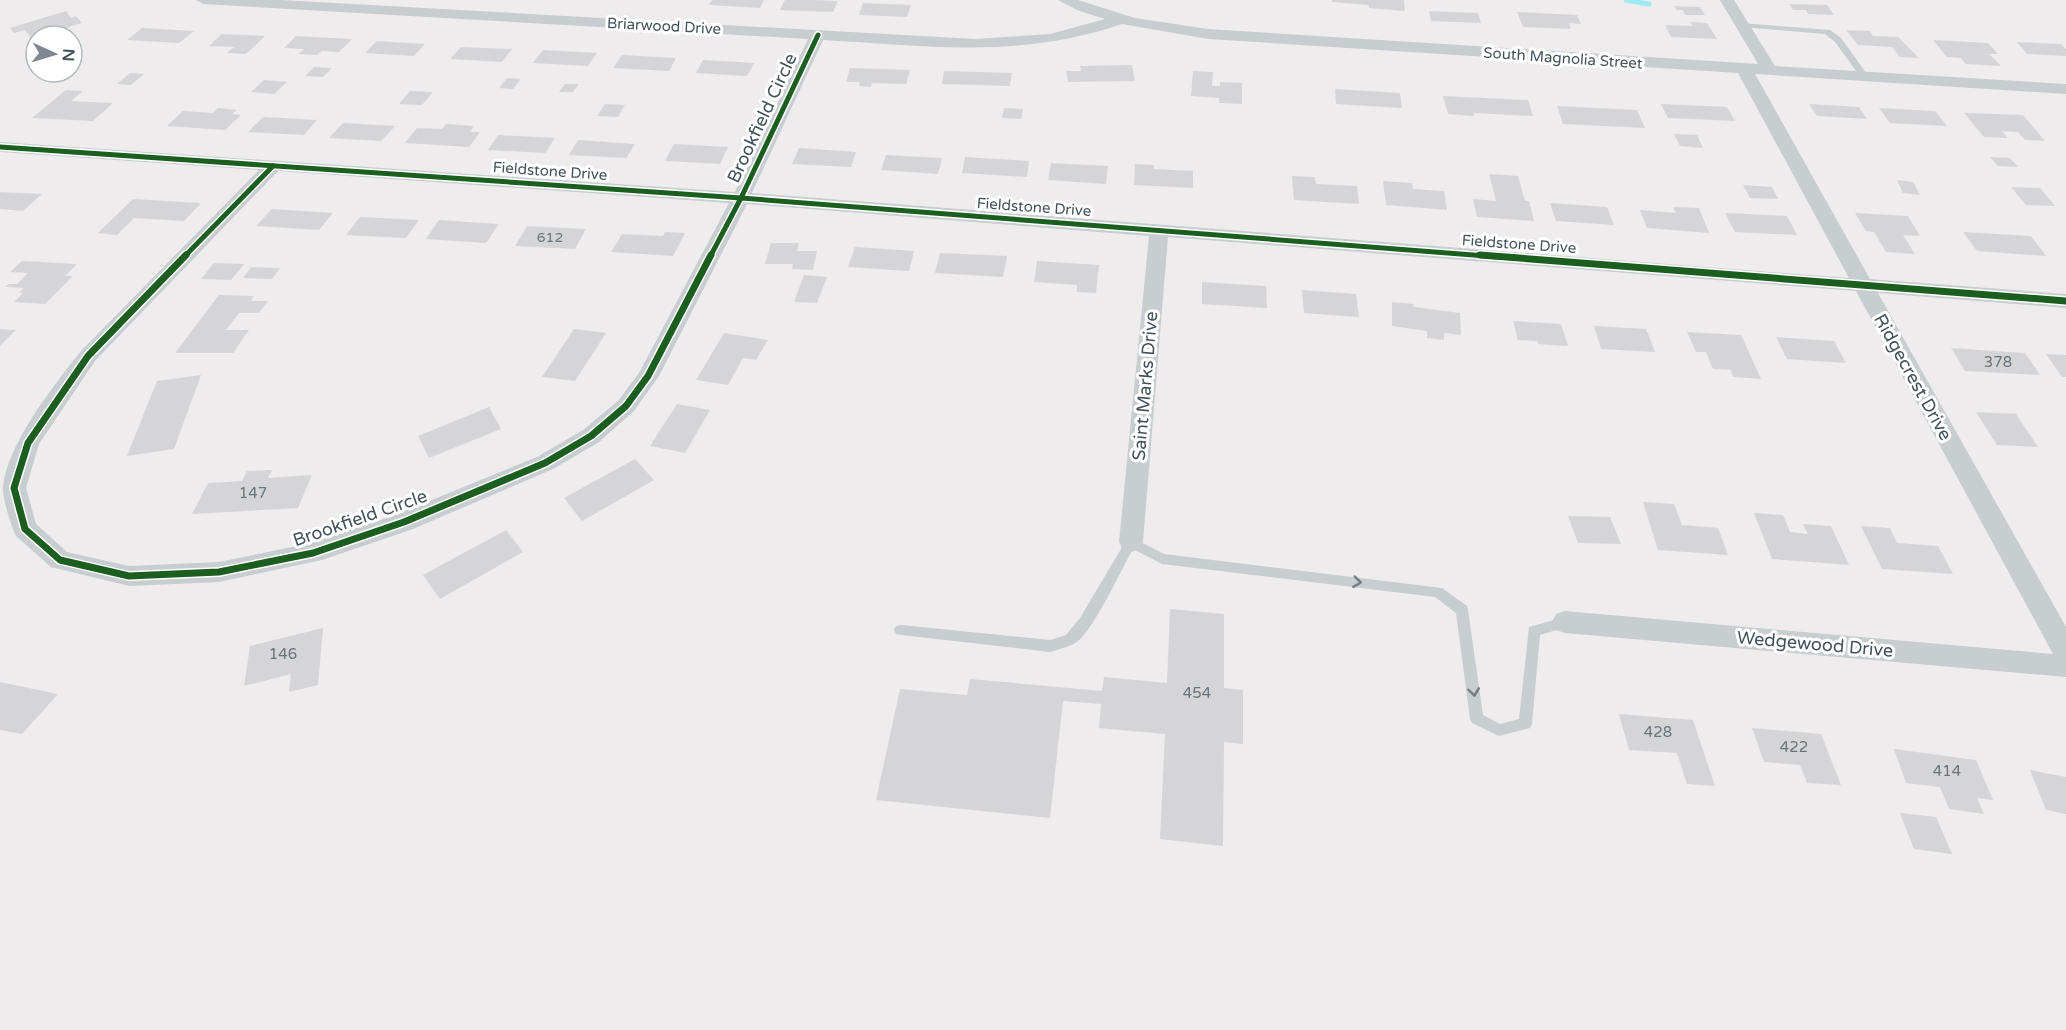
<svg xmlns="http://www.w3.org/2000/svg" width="2066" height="1030" viewBox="0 0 2066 1030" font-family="'Varela Round',sans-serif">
<rect width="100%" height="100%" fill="#eeeced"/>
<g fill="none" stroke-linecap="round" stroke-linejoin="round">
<polyline stroke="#9eeaf3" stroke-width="5" points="1626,0 1649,4"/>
</g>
<g fill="#d5d5d7">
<polygon points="712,0 764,0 760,8 709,5"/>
<polygon points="785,0 812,0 838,1 833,12 780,10"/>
<polygon points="1332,0 1404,0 1405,11 1369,8 1369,5 1332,2"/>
<polygon points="863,3 911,5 907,17 859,15"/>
<polygon points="1789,4 1827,5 1834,15 1808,14 1806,10 1793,10"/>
<polygon points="1674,6 1700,7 1705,15 1685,15 1683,10 1677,10"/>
<polygon points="66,11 71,18 76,16 82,23 31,38 25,30 14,33 10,28"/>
<polygon points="1429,11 1478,13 1481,23 1431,21"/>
<polygon points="1517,12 1577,15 1581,24 1569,23 1571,29 1523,27"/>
<polygon points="1690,22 1707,23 1717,39 1671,37 1665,25 1693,26"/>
<polygon points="142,28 194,31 179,43 127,40"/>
<polygon points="1846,30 1870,31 1873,36 1898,37 1919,58 1900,57 1892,47 1858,45"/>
<polygon points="222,34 265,36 246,54 227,53 234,47 209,46"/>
<polygon points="296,36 352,39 339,52 322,51 317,55 298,54 304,49 284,48"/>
<polygon points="1933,40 1988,43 1998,54 1989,54 2001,66 1966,64 1961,58 1947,57"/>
<polygon points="377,41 425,44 414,56 365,53"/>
<polygon points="2017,42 2061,44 2066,49 2066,56 2027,54"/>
<polygon points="461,47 512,49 502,62 450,59"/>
<polygon points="543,50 597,53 588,66 533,63"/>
<polygon points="622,55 676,58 669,71 613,68"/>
<polygon points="703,60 754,63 747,76 696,73"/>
<polygon points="1132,65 1135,81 1068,82 1066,71 1081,71 1080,66"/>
<polygon points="314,67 332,68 323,77 305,76"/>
<polygon points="850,68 910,70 906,84 872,83 871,87 859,86 860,82 846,82"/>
<polygon points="944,71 1012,73 1010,86 942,84"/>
<polygon points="1193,71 1213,72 1212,86 1220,86 1220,82 1242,83 1242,104 1219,103 1219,98 1191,96"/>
<polygon points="130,73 144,74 131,85 117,84"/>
<polygon points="507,78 521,79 513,89 499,88"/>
<polygon points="264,80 287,82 274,94 251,92"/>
<polygon points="565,84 579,84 573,92 559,92"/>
<polygon points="1335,89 1400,93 1402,108 1336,104"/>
<polygon points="66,90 83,91 71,101 113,103 93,121 32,118"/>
<polygon points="410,91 433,92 422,105 399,104"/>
<polygon points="1443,96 1528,100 1533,116 1474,113 1474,116 1448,114"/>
<polygon points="605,104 625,105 618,117 597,116"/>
<polygon points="1661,104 1727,107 1735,121 1668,118"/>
<polygon points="1809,104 1859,107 1867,119 1817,116"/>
<polygon points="1557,106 1637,110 1645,128 1563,124"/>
<polygon points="218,108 237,110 232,114 241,115 225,130 167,126 183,111 213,113"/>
<polygon points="1004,108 1023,109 1021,119 1002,118"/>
<polygon points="1879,108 1935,111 1947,126 1890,123"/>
<polygon points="1964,113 2023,115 2045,141 2025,140 2018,132 2002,131 2008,138 1984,137"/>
<polygon points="263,117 317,120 304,135 248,132"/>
<polygon points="343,123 395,126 381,141 329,138"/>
<polygon points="446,124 474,126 470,132 480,132 469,147 405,143 417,128 442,129"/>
<polygon points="1674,134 1697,135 1703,148 1680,146"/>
<polygon points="498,135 555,138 545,153 488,150"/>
<polygon points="578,140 635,144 626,158 569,155"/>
<polygon points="674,144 728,147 720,164 665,161"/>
<polygon points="799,148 856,152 851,167 792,164"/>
<polygon points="886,155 942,158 938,174 881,170"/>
<polygon points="965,157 1029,161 1027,177 962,173"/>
<polygon points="1990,157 2010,158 2018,167 1998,166"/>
<polygon points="1051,163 1108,166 1106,184 1048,180"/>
<polygon points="1135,164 1154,165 1154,169 1193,171 1193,188 1134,185"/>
<polygon points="1489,174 1518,176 1525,201 1529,201 1534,221 1477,217 1473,199 1496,201"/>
<polygon points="1292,176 1315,177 1316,184 1357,186 1359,204 1294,200"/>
<polygon points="1897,180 1913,182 1920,195 1903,193"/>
<polygon points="1383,181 1412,183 1413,189 1444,191 1447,210 1386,205"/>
<polygon points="1743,185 1772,187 1778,199 1750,198"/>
<polygon points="2011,187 2040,188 2055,206 2026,205"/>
<polygon points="0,192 42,194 23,211 0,209"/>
<polygon points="133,199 201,203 184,221 134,218 117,235 98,233"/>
<polygon points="1550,203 1607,207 1614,225 1556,221"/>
<polygon points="1673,207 1699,208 1709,233 1647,228 1640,210 1676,213"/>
<polygon points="272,209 333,213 319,230 256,226"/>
<polygon points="1725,213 1787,216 1797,235 1735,232"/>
<polygon points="1855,213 1908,216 1920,236 1903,235 1915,254 1886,252 1874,232 1866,231"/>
<polygon points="360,217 419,220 406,238 346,235"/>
<polygon points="439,220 499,224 486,243 426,239"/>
<polygon points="527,226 586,229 575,249 515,246"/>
<polygon points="665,232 685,233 673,256 611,252 622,234 663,236"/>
<polygon points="1963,232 2031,236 2046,256 1977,251"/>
<polygon points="771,243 799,243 797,251 817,251 813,270 792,269 793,264 765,264"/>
<polygon points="855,247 914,251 909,271 848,267"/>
<polygon points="940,253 1007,256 1003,277 935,273"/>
<polygon points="22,261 77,264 65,276 73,276 45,304 14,302 23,293 19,293 24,288 5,287 9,284 17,284 28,273 10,272"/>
<polygon points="1037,261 1099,265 1096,293 1077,292 1077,285 1034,282"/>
<polygon points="214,263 244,264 231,280 201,279"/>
<polygon points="251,267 280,268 272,279 243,278"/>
<polygon points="804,275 827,277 817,303 794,302"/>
<polygon points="1202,282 1266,286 1267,308 1202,304"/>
<polygon points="1302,290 1356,294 1359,317 1304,313"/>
<polygon points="219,295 254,296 251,301 268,301 259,313 239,313 226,330 249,330 233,353 175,353"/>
<polygon points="1392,302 1413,304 1414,307 1460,313 1461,335 1444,333 1444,340 1427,338 1427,331 1392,326"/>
<polygon points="1513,321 1561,324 1568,346 1538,344 1537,341 1518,340"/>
<polygon points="1594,326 1646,329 1655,352 1601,349"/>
<polygon points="0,329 16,330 0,346"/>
<polygon points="574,329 606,333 575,381 542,377"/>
<polygon points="1687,332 1741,335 1761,379 1733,377 1731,370 1713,369 1706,352 1696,352"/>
<polygon points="724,333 768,340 756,360 743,358 728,385 696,380"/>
<polygon points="1776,337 1834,341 1846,363 1787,359"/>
<polygon points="1951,348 2025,353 2040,375 1965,371"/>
<polygon points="2046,354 2066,355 2066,377 2062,377"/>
<polygon points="201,375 174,449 127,456 157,381"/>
<polygon points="677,404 710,410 685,453 650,446"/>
<polygon points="489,407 501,429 429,458 418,436"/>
<polygon points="1976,412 2016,414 2038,447 1997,445"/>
<polygon points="635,459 654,480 582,521 564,498"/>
<polygon points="272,470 268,478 312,475 298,508 192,514 208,483 242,481 247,471"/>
<polygon points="1643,502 1674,504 1682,525 1718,528 1728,555 1658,550"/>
<polygon points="1754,513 1783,515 1790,532 1808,534 1803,524 1831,526 1849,565 1772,559"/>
<polygon points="1568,516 1610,517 1621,544 1578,543"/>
<polygon points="1861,526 1890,528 1897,543 1938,546 1953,574 1882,569"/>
<polygon points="506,530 523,552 440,599 423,575"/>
<polygon points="1170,609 1224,614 1224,688 1243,690 1243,744 1224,742 1223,846 1160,839 1165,734 1099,728 1101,704 1063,701 1050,818 876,800 900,689 967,695 970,679 1102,691 1104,677 1167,683"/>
<polygon points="323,628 318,685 289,692 291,674 244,686 250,646"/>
<polygon points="0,682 58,694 22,734 0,730"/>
<polygon points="1619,714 1693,720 1715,786 1687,784 1677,753 1629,750"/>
<polygon points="1752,728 1821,734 1841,785 1807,783 1800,765 1764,762"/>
<polygon points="1894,749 1976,760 1993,800 1977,798 1984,814 1949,809 1940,787 1906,783"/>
<polygon points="2030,770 2066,777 2066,814 2046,810"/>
<polygon points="1900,813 1936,817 1952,854 1914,849"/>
</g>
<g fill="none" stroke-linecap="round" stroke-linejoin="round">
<g fill="#c8cdcf" fill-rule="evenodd">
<polygon points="1740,23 1830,30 1841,38 1869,77 1862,79 1835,42 1825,34 1743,27 1739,25"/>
<path d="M1131,537l33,17 278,34 25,18 1,4 15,105 17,9 19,-5 10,-92 36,-10 5,1 1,4 -1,4 -30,9 -8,89 -2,4 -31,8 -27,-13 -2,-4 -14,-106 -21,-16 -273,-33 -29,-15c-13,23 -38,78 -56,93 -7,5 -19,7 -27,10l-149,-17 -5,-1 -2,-4 2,-4 5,-1 149,15 16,-5 14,-17 47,-79z"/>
</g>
<path fill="#c8cdcf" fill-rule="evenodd" d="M196,0h85l694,39 75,-5 55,-15 -28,-9 -19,-10h20l57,18 73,11 550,35 -38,-64h14l41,66 291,18v10l-311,-20 115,205 196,15v14l-188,-15 188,334v50l-501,-44 -9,-3 -4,-8 4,-8 9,-3 488,43 -197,-363 -688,-54 -25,305 -3,7 -9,3 -9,-3 -3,-7 30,-306 -402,-32 -88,172 -25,35 -35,31 -46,27 -140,60 -91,31 -103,22 -90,4 -78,-19 -35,-31c-5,-10 -14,-39 -13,-49 4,-43 51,-102 78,-136l178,-181 -259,-18v-10l735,50 73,-153 -605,-35zM1122,24l86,15 530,34 111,205 -1097,-85 71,-153c105,6 197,19 299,-16zM278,171l451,32 -90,170 -21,28 -35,29 -46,27 -142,58 -83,28 -93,19 -90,4 -62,-14 -31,-28 -10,-36 13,-44 56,-83z"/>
<defs>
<g id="cycleway-far1">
<polyline points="0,147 741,198 1499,257"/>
<polyline points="184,257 273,166"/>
<polyline points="710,257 741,198 818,35"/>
</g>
<g id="cycleway">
<polyline points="186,255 88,356 28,443 14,488 25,529 60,560 129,576 219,572 313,553 404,522 545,463 591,436 626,406 648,376 711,255"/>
<polyline points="1480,255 2066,301"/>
</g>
</defs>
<use href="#cycleway-far1" stroke="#fff" stroke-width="8"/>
<use href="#cycleway" stroke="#fff" stroke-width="10"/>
<use href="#cycleway-far1" stroke="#1b5e20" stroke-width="5"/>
<use href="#cycleway" stroke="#1b5e20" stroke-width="7"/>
</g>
<defs><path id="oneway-chevron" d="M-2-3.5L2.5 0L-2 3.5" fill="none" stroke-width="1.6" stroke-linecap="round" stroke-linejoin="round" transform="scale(1.5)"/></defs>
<g stroke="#717d84">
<use href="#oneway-chevron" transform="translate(1357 582) rotate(7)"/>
<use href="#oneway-chevron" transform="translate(1474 692) rotate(82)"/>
</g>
<g text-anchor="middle" stroke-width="6" stroke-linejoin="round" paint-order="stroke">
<g font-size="14" fill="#68747b">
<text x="550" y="242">612</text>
</g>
<g font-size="15" fill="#42525b" stroke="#fff">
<text transform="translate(664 26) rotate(3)" y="5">Briarwood Drive</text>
<text transform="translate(1563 58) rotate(4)" y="5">South Magnolia Street</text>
<text transform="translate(550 171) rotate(4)" y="5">Fieldstone Drive</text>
<text transform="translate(1034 207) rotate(4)" y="5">Fieldstone Drive</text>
<text transform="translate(1519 244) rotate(4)" y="5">Fieldstone Drive</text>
</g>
<g font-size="15" fill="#68747b">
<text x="1998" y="367">378</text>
<text x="253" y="498">147</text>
<text x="283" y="659">146</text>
<text x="1197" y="698">454</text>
<text x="1658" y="737">428</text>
<text x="1794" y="752">422</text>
<text x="1947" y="776">414</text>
</g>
<g font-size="18" fill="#42525b" stroke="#fff">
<text transform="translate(762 118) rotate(-65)" y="6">Brookfield Circle</text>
<text transform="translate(1913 377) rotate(61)" y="6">Ridgecrest Drive</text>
<text transform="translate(1145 386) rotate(-85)" y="6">Saint Marks Drive</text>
<text transform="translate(360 518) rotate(-19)" y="6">Brookfield Circle</text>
<text transform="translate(1815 644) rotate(5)" y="6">Wedgewood Drive</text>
</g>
</g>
<g transform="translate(54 54) rotate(94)"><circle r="28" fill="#ffffff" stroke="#b3babd" stroke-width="1.5"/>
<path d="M0-4.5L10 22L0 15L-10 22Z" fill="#7e888e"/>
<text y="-9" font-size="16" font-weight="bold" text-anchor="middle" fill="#42525b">N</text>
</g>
</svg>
